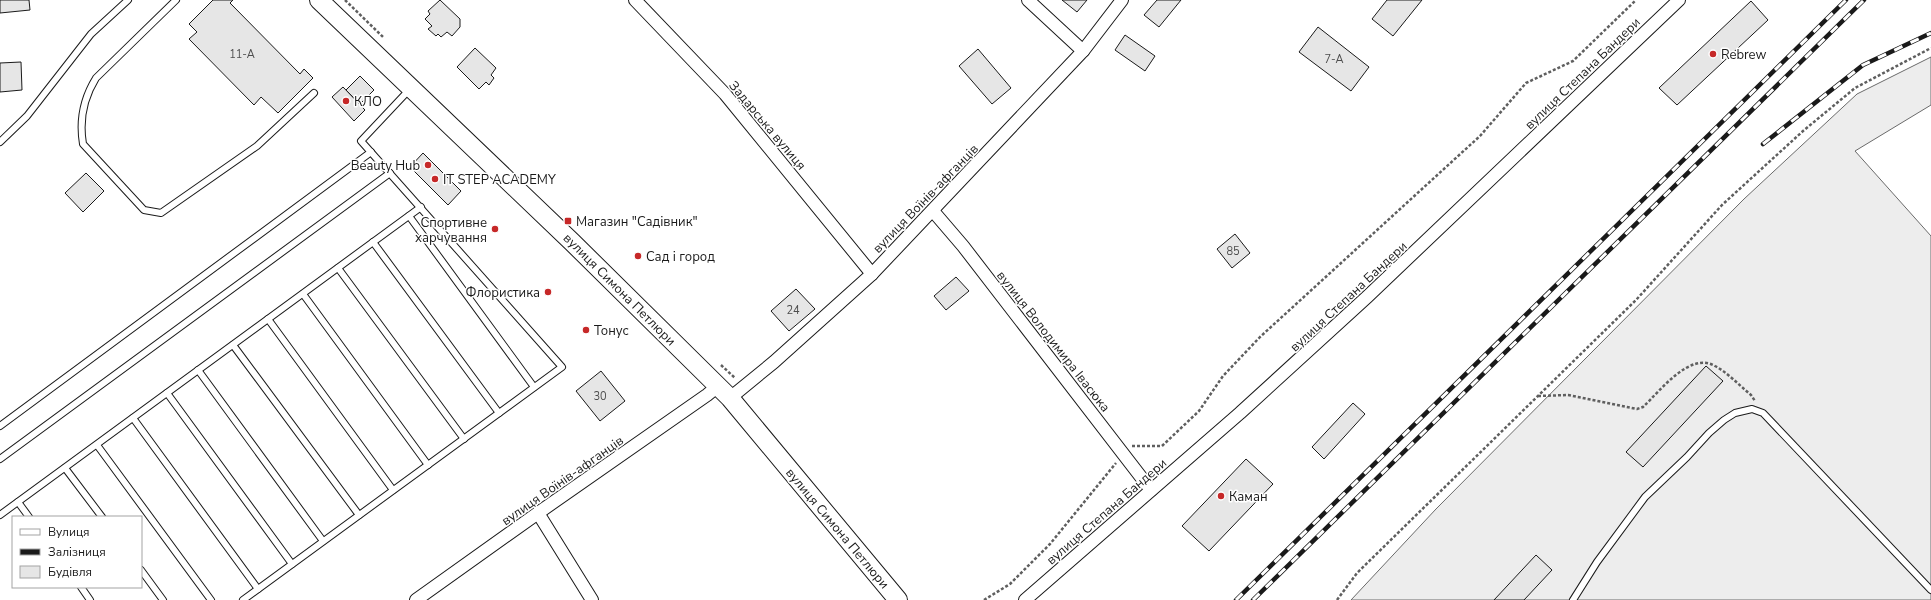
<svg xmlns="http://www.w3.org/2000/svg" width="1931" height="600" viewBox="0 0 1931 600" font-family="'Nunito Sans',sans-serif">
<rect width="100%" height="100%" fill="#fff"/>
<polygon fill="#ededed" stroke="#6a6a6a" points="1931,57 1931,105 1855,151 1931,236 1931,600 1351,600 1436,509 1744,199 1857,94"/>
<g fill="#e6e6e6" stroke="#1a1a1a">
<polygon points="0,0 29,0 30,10 0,13"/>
<polygon points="213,0 233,0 230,3 300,74 304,69 313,78 278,113 261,97 254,105 189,39 197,32 189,24"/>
<polygon points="440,0 460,19 460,27 452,36 447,32 441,37 438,34 436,36 428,29 432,26 425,19 430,14 428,11"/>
<polygon points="1062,0 1087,0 1077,12"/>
<polygon points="1157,0 1181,0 1159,27 1144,15"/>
<polygon points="1387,0 1422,0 1393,36 1372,19"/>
<polygon points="1751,1 1768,20 1677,105 1659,88"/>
<polygon points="1318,27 1369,67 1351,91 1299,52"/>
<polygon points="1125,35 1155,56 1145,71 1115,50"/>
<polygon points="475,48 496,68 491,75 494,78 489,85 486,82 479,89 457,67"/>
<polygon points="978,49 1011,88 992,104 959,66"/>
<polygon points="21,62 22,90 0,92 0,63"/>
<polygon points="360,76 374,90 360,104 346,90"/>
<polygon points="343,87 365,110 354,121 332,97"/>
<polygon points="423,153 461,191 448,205 410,167"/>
<polygon points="86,173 104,191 83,212 65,193"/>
<polygon points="1235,234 1250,253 1232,268 1217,249"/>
<polygon points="956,277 969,291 946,310 934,296"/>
<polygon points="796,289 815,309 789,331 771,311"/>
<polygon points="1706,366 1723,381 1643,467 1626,452"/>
<polygon points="601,371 625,401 600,421 576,391"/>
<polygon points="1353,403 1365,414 1324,459 1312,447"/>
<polygon points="1246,459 1273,484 1209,551 1182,526"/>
<polygon points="1536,555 1552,570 1524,600 1494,600"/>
</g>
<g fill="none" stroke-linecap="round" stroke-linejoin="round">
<defs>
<g id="lane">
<path d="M176,0l-80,78c-13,21 -17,42 -13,66l61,66 17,3 96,-67 57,-53"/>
<polyline points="0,142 27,116 91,34 128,0"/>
<polyline points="409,216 534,387"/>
<polyline points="373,242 499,413"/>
<polyline points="338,268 464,439"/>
<polyline points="303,294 428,465"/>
<polyline points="268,319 393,490"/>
<polyline points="233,345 359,515"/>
<polyline points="198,370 323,541"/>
<polyline points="167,393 292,564"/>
<polyline points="133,418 258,589"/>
<polyline points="0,426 371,152"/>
<polyline points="97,445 211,600"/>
<polyline points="0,459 390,173"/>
<polyline points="65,468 102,517"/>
<polyline points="18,502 29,517"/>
<polyline points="0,515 421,207"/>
<polyline points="141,570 163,600"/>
<polyline points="81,587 90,600"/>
<polyline points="243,600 562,367 361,141 409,90"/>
<polyline points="1573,600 1597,562 1645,497 1687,457 1709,433 1724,420 1735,413 1752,409 1763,413 1931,590"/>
</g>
<g id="street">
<polyline points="635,0 725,94 872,274"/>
<polyline points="1028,0 1083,51"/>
<polyline points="933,211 963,246 1151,490"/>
<polyline points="730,398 774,362 872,274 1083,51 1122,0"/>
<polyline points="538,513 592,600"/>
<polyline points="416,600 538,513 707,395 718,386"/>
<polyline points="1025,600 1240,413 1367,297 1679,0"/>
</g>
<polyline id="secondary" points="319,0 572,242 730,398 898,600"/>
</defs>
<use href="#lane" stroke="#1a1a1a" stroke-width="8"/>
<use href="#street" stroke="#1a1a1a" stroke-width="14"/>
<use href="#secondary" stroke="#1a1a1a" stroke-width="20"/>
<g stroke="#5f5f5f" stroke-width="2.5" stroke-dasharray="3 2" stroke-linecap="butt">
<polyline points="345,0 383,37"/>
<polyline points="721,365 735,378"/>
<path d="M1538,396l30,-1 69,14 6,-2c17,-16 47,-56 72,-41 13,7 24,19 36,29l4,6"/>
<polyline points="1132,446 1162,446 1199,411 1223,376 1260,337 1480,136 1526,83 1573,61 1636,0"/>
<polyline points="984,600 1010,584 1050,544 1116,463"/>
<polyline points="1337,600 1357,573 1636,300 1722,205 1803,131 1855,88 1931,48"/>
</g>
<use href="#lane" stroke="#fff" stroke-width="6"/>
<use href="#street" stroke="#fff" stroke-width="12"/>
<use href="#secondary" stroke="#fff" stroke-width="18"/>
<defs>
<g id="rail">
<polyline points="1763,144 1863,65 1931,33"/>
<polyline points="1236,600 1846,0"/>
<polyline points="1253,600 1864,0"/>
</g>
</defs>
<use href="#rail" stroke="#1a1a1a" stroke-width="4.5"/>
<use href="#rail" stroke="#fff" stroke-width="3" stroke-dasharray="9" stroke-linecap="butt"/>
</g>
<g fill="#c62828" stroke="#fff" stroke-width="1.5">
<circle cx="1713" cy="54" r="4"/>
<circle cx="346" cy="101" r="4"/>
<circle cx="428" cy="165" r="4"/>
<circle cx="435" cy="179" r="4"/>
<rect x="564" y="217" width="8" height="8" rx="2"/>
<circle cx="495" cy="229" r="4"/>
<circle cx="638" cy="256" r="4"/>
<circle cx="548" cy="292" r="4"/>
<circle cx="586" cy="330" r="4"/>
<circle cx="1221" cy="496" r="4"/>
</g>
<g text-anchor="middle" stroke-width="3" stroke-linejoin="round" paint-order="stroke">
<g font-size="11" fill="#4d4d4d">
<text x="242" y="58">11-А</text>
<text x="1334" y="63">7-А</text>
<text x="1233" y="255">85</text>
<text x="793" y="314">24</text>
<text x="600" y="400">30</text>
</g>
<g font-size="13" fill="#1a1a1a" stroke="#fff" text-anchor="start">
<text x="1721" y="59">Rebrew</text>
<text x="354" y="106">КЛО</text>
<text x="420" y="170" text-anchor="end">Beauty Hub</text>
<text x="443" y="184">IT STEP ACADEMY</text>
<text x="576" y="226">Магазин "Садівник"</text>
<text x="487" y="227" text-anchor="end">Спортивне<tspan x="487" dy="15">харчування</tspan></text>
<text x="646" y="261">Сад і город</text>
<text x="540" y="297" text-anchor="end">Флористика</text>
<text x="594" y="335">Тонус</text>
<text x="1229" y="501">Каман</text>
</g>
<g font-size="13" fill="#1a1a1a" stroke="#fff">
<text transform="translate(1582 73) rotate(-44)" y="5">вулиця Степана Бандери</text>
<text transform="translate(768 125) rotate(50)" y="5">Задарська вулиця</text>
<text transform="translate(925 198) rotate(-46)" y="5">вулиця Воїнів-афганців</text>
<text transform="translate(620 289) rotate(45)" y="5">вулиця Симона Петлюри</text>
<text transform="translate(1348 296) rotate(-43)" y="5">вулиця Степана Бандери</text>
<text transform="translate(1054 341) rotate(52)" y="5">вулиця Володимира Івасюка</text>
<text transform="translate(562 480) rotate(-35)" y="5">вулиця Воїнів-афганців</text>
<text transform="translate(1106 511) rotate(-41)" y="5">вулиця Степана Бандери</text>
<text transform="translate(838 528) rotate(50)" y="5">вулиця Симона Петлюри</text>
</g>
</g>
<rect x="12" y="516" width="130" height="72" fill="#ffffff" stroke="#a3a3a3"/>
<rect x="20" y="529" width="20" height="6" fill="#ffffff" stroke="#a3a3a3"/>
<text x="48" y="536" font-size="12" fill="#1a1a1a">Вулиця</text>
<rect x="20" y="549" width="20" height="6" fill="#1a1a1a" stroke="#a3a3a3"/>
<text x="48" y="556" font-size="12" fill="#1a1a1a">Залізниця</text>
<rect x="20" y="566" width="20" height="12" fill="#e6e6e6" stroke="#a3a3a3"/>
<text x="48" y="576" font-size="12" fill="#1a1a1a">Будівля</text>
</svg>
